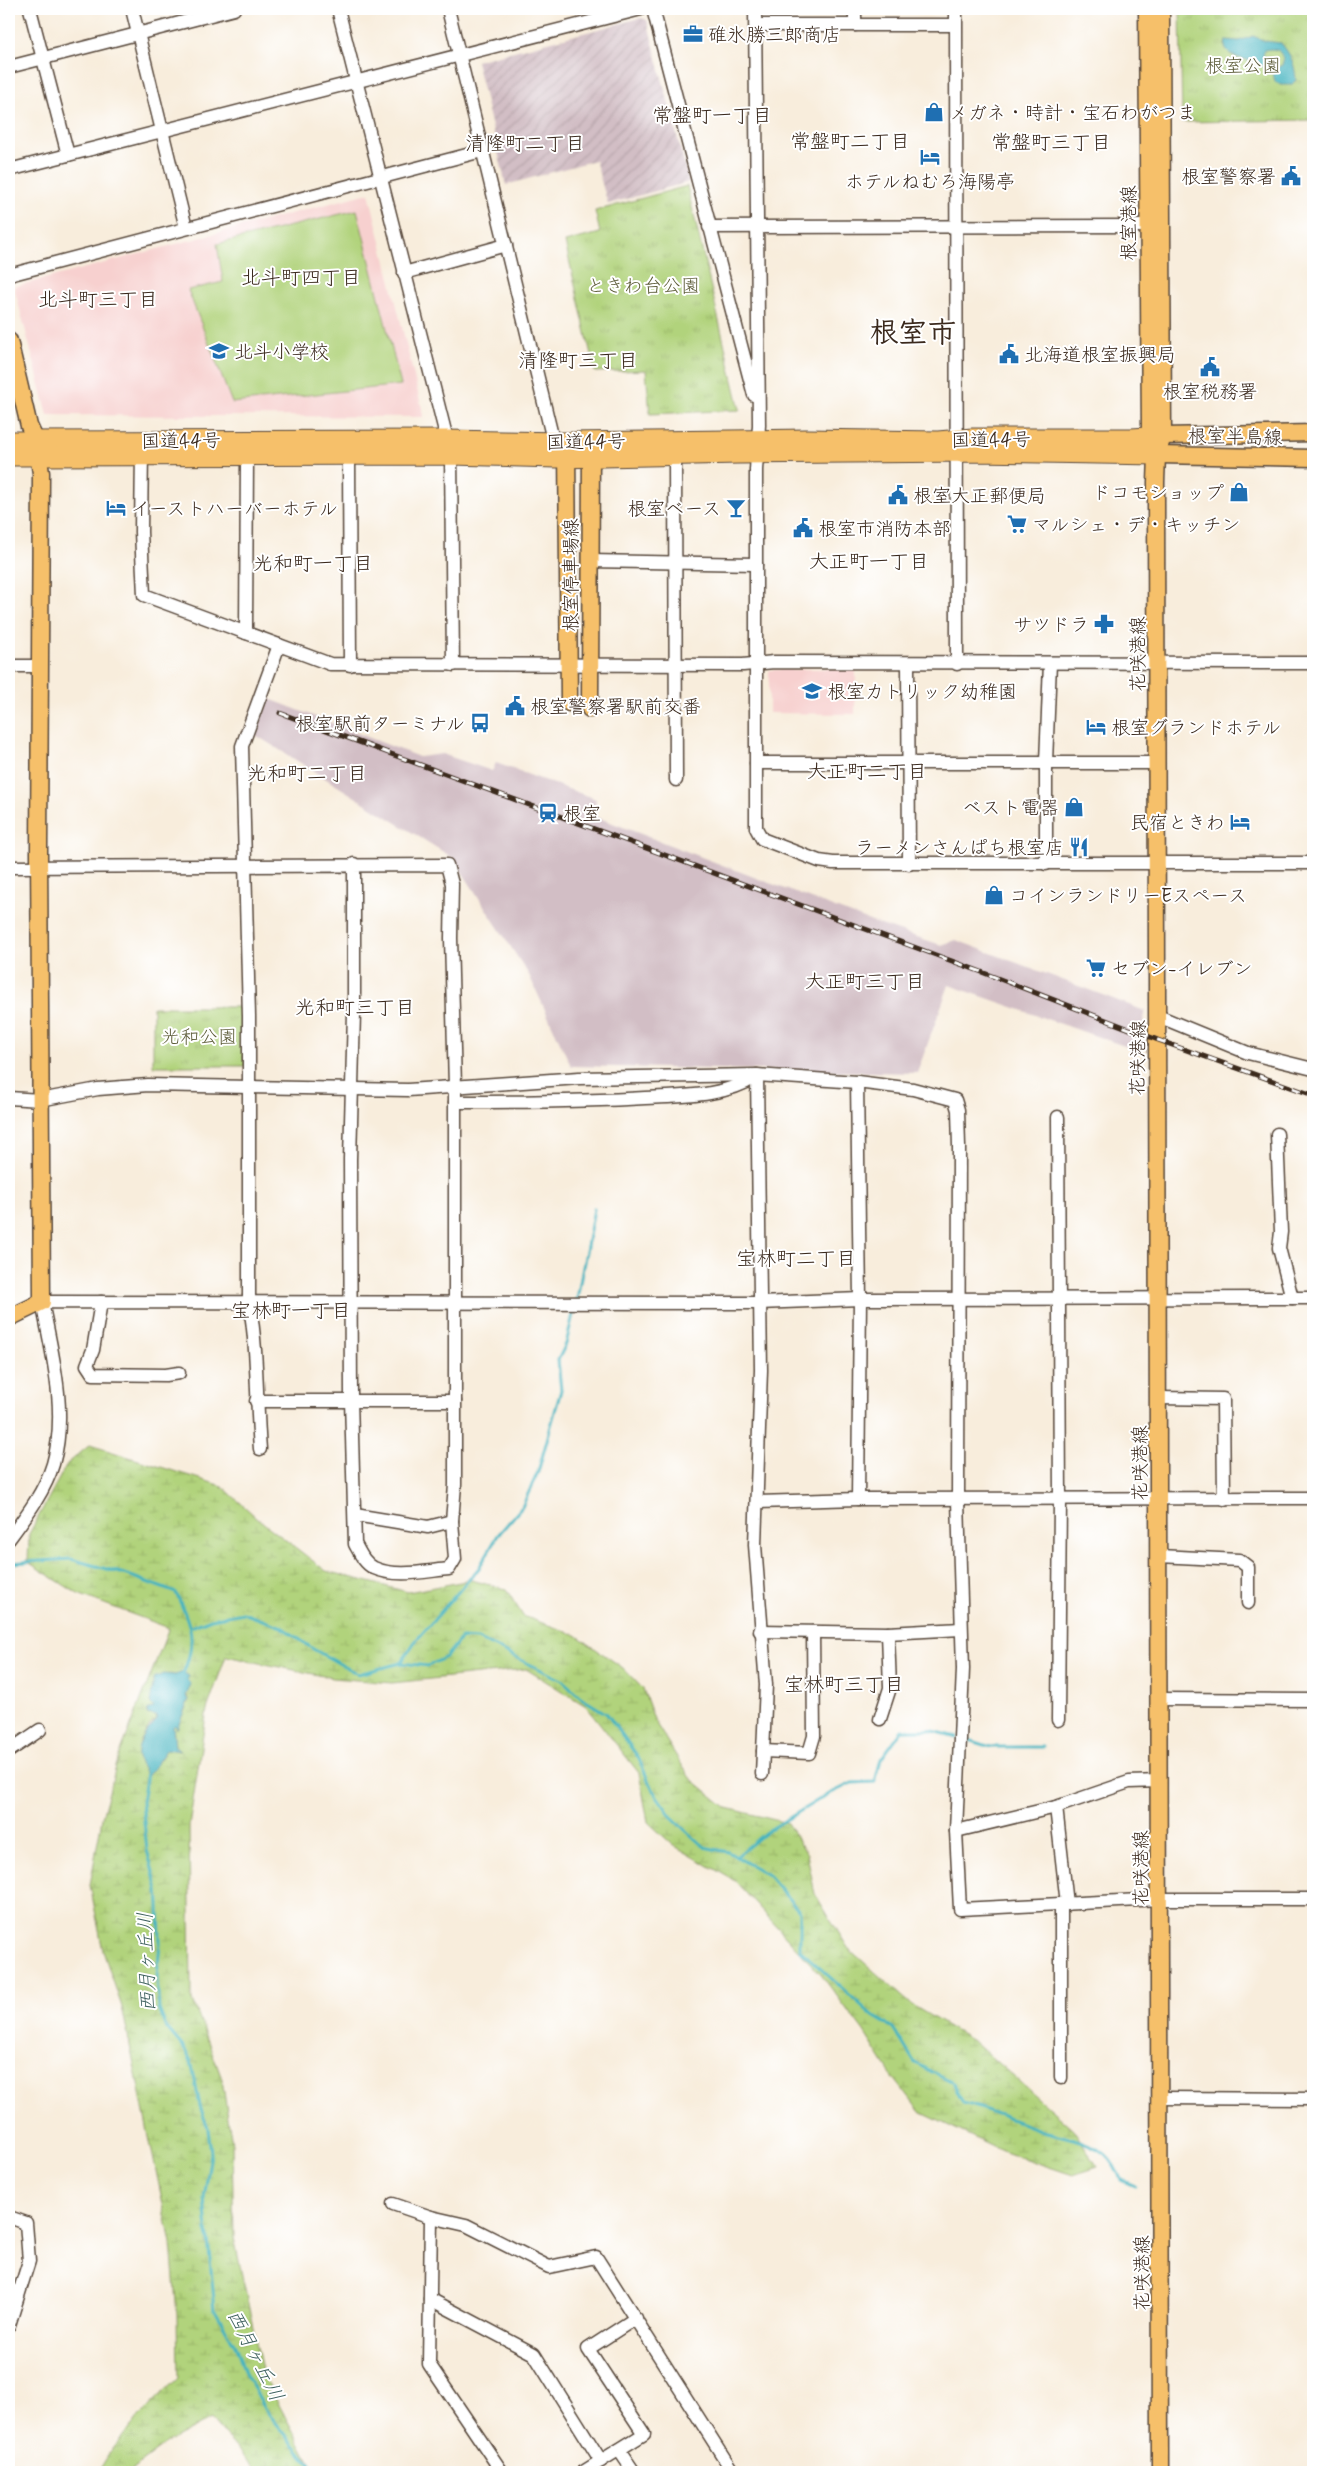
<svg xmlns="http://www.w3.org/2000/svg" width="1322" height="2481" viewBox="0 0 1322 2481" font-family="Mynerve,'Klee One',sans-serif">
<defs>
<pattern id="industrial-furrows" width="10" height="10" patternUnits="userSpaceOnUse" patternTransform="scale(1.25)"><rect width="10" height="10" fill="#d2bec5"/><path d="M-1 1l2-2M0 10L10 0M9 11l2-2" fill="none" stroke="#b5a3a9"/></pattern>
<pattern id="wetland-marsh" width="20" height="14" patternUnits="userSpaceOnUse" patternTransform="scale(1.25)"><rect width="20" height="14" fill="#b1d37b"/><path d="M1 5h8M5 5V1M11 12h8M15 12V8" fill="none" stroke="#99b56a"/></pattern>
<pattern id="park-tufts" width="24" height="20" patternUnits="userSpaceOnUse" patternTransform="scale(1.25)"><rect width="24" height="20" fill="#b1d37b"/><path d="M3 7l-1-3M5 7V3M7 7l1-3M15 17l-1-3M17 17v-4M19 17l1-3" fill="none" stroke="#99b56a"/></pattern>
</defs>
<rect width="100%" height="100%" fill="#fff"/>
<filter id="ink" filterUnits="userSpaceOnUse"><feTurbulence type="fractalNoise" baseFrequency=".02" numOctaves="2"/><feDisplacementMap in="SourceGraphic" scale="10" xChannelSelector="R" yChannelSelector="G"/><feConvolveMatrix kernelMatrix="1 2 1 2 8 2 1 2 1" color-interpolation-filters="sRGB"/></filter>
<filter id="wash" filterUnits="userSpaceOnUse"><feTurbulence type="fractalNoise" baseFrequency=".0096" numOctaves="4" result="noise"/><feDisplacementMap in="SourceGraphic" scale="20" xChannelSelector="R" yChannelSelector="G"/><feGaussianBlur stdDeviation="1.12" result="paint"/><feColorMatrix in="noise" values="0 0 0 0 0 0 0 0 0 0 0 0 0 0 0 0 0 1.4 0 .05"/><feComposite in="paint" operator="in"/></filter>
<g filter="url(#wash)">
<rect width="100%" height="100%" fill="#f8eddc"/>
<g fill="#f7d0cf">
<polygon points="369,193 424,417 48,415 14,287"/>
<polygon points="856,668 855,714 769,713 769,670"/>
</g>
<polygon fill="url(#industrial-furrows)" points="641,18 647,20 689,182 608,204 595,160 506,185 476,61"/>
<polygon fill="#d2bec5" points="267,698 419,757 442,754 492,771 496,763 596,799 594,816 872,922 941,945 956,940 1145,1011 1139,1051 949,985 917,1073 571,1066 529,975 453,858 254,734"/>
<polygon fill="#b1d37b" stroke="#767e4c" points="357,210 401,385 232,403 188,290 223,282 217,244"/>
<path fill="url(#wetland-marsh)" stroke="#767e4c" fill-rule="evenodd" d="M90,1445l132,41 35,32 69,53 82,21 63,-12 35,9 17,27 53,19 47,33 20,21 12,33 35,56 37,30 60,15 20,31 8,40 33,54 64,57 62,37 99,87 25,38 -25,8 -71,-24 -82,-39 -30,-39 -26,-41 -42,-56 -87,-95 -62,-36 -25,-23 -9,-49 -53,-67 -60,-37 -134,14 -59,-5 -107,-22 -19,53 -18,117 2,169 31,84 10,65 2,93 29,138 52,97h-58l-46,-53 -42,22 -41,31h-30c20,-35 51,-66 80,-94l-1,-63 -6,-72 -49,-236 -19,-56 -13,-66 13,-72 16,-57 50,-128 -91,-34 -50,-32 1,-28 38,-70zM170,1674l5,1 14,24 -12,29 -2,-4 -2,3 2,20 4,4 -12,-2 -20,28 -7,-35 10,-17 7,-5 -1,-4 -3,-1 1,-8 -4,-4 2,-6z"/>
<g fill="url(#park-tufts)" stroke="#767e4c">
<polygon points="1180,9 1313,9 1313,120 1182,122"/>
<polygon points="687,186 740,410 650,414 646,370 595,372 565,242 600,233 595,211"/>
<polygon points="153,1007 243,1007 245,1066 153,1066"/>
</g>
<g fill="#45b4c0" stroke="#406f6f" fill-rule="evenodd">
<path d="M1253,36l12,5 16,2c10,12 14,21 15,37l-5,5h-10l-6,-3 -2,-9c-6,-3 -14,-10 -21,-12 -12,-3 -20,-3 -27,-13l1,-8 13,1zM1271,49l7,1 6,8 -2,7 -6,3 -6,-3 -7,-8 1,-7z"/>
<path d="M183,1672l6,4 -2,4 4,5 -5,11 3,3 -12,30 -2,-4 -2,2 2,20 5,4 -13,-2 -21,29c-1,-9 -7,-13 -8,-21 -2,-15 11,-28 19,-37l-1,-4 -9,-2 1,-4 6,-3 -4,-4 4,-25 9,-4 12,1z"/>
</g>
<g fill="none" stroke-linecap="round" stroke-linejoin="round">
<g stroke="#45b4c0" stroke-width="3">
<polyline points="577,1299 594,1209"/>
<path d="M10,1563l61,-4 57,16 48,18c15,33 22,47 6,83"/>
<path d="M191,1627l20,-8 32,-6 39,14 31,22 45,25 43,-11 27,3 18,-9 15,-19 17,1 84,41 21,19 24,15 31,43 14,32 22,31 30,27 24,5 40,23 32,37v38l73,66 20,12 22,35 38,20 10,20c28,7 53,19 80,28 21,6 44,9 62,23 8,7 12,15 16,26l14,6"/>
<polyline points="401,1663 414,1643 479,1568 498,1535 522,1507 538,1472 561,1390 558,1360 566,1344 575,1306"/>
<polyline points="963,1738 991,1747 1043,1747"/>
<polyline points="147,1773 142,1802 147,1850 158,1890 159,1905 160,1943 157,1977 159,2009 166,2027 183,2047 191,2061 200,2106 208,2129 211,2153 204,2199 215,2310 235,2345 246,2375 268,2413 316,2472"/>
<polyline points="736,1857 766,1832 825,1796 852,1783 875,1782 881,1759 902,1730 929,1730 957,1737"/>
</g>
</g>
</g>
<g filter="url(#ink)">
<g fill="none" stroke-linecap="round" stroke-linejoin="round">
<defs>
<g id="minor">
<polyline points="30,9 68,155"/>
<polyline points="132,9 186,228"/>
<polyline points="338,9 451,455 453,665"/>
<polyline points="448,9 555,448"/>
<polyline points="653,9 754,395"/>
<polyline points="755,9 759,425 756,470 756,828 762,839 819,861 833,863 1313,863"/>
<polyline points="855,9 855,25"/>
<polyline points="956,9 957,664"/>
<polyline points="756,25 955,25"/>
<polyline points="9,67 234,9"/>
<polyline points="9,170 641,9"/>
<polyline points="709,227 1156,226"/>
<polyline points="404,273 506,245"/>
<polyline points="9,275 482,151"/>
<polyline points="142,450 141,532 144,595 330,664 743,665 774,662 1313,663"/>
<polyline points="349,455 350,665"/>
<polyline points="675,455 676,780"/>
<polyline points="590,561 756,564"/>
<polyline points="246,633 247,455"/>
<polyline points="908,663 909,864"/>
<polyline points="9,666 39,666"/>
<polyline points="756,763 1157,763"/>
<polyline points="1046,864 1046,762 1050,663"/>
<path d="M9,867l438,-2 5,19 -1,54 4,148v399l-3,36 3,38 -6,10c-23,2 -53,9 -75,-1 -10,-5 -14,-15 -19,-24l-4,-144 -1,-241 4,-146v-149"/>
<polyline points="1158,1016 1248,1053 1313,1069"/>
<polyline points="757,1075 761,1370 755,1545 766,1685 762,1774"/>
<polyline points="857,1082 860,1299 858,1499"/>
<polyline points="9,1098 40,1100 98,1089 148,1085 408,1090 579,1078 757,1075 857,1082 913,1089 955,1100 958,1110 959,1147 958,1500 963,1669 956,1831 960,1909 1160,1899 1313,1899"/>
<path d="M455,1102c64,0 126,0 190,-4 35,-2 80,-1 110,-21"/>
<polyline points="1277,1134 1281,1232 1279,1248 1292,1298"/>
<polyline points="101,1302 93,1350 87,1365 93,1374 166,1375 179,1373"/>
<polyline points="1159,1398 1223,1399 1224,1499"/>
<polyline points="256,1401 455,1401"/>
<path d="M260,1449c-4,-49 -2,-100 -11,-148v-285l-7,-270 37,-101"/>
<polyline points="758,1502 858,1499 1313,1498"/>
<polyline points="355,1515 428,1527 452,1521"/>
<path d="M9,1539c17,-23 36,-48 44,-75 15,-52 -1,-111 -11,-162l717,1 101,-4 453,-1"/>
<polyline points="1159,1556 1239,1560 1248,1567 1248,1603"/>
<polyline points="760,1631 888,1633 961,1629"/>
<polyline points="1159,1699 1313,1700"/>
<polyline points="880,1719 890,1688 888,1633"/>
<polyline points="1058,1720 1060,1500 1058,1117"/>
<polyline points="9,1751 40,1730"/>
<polyline points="763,1751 809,1753 814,1736 813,1632"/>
<polyline points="1056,1807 1067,1904"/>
<polyline points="956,1831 1056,1807 1129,1782 1160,1781"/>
<polyline points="1061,2078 1061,1904"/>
<polyline points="1160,2098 1313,2099"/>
<polyline points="393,2204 431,2217"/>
<polyline points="9,2217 26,2223 29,2261 9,2325"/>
<polyline points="430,2299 534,2354 601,2461"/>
<polyline points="619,2450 634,2472"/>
<polyline points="502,2472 429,2364 431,2217 466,2225 549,2267 596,2257 733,2472"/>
<polyline points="583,2472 644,2434 588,2349 636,2318"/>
</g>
<g id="major">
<polyline points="1147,9 1150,437 1154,448"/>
<polyline points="9,341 29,426 36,441 41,473 39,853 42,1302 9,1318"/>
<polyline points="1163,436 1313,433"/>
<polyline points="567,445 569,703"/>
<polyline points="1157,455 1313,458"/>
<polyline points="590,709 591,446"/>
<polyline points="1160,2472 1156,482 1157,455 1163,436 1161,9"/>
</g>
<g id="highway">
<polyline points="9,441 447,440 567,442 807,439 938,441 973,438 1132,438 1163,436"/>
<polyline points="9,456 451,455 557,458 739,454 973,452 1157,455"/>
</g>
</defs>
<use href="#minor" stroke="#57473a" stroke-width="15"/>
<use href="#major" stroke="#57473a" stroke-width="19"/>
<use href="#highway" stroke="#57473a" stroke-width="21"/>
<use href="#minor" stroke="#fff" stroke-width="12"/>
<use href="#major" stroke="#f6c06b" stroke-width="16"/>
<use href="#highway" stroke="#f6c06b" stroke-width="19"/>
<defs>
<polyline id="rail" points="280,713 979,971 1158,1040 1313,1095"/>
</defs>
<use href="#rail" stroke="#3b2a1e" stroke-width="5"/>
<use href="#rail" stroke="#fff" stroke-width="3" stroke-dasharray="9" stroke-linecap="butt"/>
</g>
</g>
<defs>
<symbol id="office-bare" viewBox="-9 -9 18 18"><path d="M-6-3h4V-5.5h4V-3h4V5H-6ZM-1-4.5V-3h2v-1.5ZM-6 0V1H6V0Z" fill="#1f6fb2" stroke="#fff" stroke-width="2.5" paint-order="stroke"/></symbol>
<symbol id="shop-bare" viewBox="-9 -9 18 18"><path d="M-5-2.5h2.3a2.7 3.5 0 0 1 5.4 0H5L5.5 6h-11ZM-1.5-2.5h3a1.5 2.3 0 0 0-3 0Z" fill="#1f6fb2" stroke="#fff" stroke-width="2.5" paint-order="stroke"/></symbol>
<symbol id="hotel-bare" viewBox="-9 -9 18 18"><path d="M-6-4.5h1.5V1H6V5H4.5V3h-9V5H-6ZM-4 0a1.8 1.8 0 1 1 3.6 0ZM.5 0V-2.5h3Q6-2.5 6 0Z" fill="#1f6fb2" stroke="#fff" stroke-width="2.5" paint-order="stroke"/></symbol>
<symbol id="civic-bare" viewBox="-9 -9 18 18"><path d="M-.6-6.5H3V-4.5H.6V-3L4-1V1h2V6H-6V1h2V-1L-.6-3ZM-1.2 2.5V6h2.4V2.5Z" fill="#1f6fb2" stroke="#fff" stroke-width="2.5" paint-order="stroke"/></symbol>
<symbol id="school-bare" viewBox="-9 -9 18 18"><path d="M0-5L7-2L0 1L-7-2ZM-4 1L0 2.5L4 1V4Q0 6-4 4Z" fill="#1f6fb2" stroke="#fff" stroke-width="2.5" paint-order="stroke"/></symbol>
<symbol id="bar-bare" viewBox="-9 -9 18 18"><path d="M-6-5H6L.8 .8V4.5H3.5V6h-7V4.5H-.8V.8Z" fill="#1f6fb2" stroke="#fff" stroke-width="2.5" paint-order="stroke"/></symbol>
<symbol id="supermarket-bare" viewBox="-9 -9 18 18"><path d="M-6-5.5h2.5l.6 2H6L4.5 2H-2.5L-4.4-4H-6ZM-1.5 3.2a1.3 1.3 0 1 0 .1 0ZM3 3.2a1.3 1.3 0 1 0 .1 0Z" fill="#1f6fb2" stroke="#fff" stroke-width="2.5" paint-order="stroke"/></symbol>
<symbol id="pharmacy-bare" viewBox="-9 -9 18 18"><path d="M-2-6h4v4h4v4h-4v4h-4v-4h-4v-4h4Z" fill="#1f6fb2" stroke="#fff" stroke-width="2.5" paint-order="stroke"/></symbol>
<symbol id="bus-bare" viewBox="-9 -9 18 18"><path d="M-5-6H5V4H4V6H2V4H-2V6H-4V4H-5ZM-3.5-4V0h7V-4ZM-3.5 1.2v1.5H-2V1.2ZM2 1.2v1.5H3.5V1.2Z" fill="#1f6fb2" stroke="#fff" stroke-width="2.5" paint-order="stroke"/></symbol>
<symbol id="station-bare" viewBox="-9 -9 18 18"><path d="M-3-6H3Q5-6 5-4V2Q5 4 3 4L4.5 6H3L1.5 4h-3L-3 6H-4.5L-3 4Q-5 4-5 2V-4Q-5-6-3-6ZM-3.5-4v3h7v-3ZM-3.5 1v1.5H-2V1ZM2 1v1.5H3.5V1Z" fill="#1f6fb2" stroke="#fff" stroke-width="2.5" paint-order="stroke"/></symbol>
<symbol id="restaurant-bare" viewBox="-9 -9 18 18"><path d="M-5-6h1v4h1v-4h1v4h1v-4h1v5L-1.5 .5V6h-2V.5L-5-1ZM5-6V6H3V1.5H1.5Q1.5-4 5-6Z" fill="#1f6fb2" stroke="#fff" stroke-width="2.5" paint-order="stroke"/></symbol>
</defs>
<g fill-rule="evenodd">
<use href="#office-bare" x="679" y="20" width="28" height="28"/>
<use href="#shop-bare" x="920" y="98" width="28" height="28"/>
<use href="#hotel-bare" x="916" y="143" width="28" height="28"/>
<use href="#civic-bare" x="1277" y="162" width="28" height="28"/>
<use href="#school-bare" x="205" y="337" width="28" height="28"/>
<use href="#civic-bare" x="995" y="340" width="28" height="28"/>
<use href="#civic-bare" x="1196" y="353" width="28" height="28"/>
<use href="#shop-bare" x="1225" y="478" width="28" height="28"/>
<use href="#civic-bare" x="884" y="481" width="28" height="28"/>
<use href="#hotel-bare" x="102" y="494" width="28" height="28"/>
<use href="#bar-bare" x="722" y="494" width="28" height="28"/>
<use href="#supermarket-bare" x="1003" y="510" width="28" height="28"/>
<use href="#civic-bare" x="789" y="514" width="28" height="28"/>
<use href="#pharmacy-bare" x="1090" y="610" width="28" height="28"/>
<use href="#school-bare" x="798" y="677" width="28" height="28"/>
<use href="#civic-bare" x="501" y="692" width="28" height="28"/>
<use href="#bus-bare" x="466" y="709" width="28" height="28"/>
<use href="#hotel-bare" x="1082" y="713" width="28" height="28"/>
<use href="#shop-bare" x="1060" y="793" width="28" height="28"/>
<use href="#station-bare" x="534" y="799" width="28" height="28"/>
<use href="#hotel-bare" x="1226" y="808" width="28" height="28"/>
<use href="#restaurant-bare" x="1065" y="833" width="28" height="28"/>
<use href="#shop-bare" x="980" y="881" width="28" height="28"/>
<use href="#supermarket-bare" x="1082" y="954" width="28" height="28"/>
</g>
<g text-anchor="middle" stroke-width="4" stroke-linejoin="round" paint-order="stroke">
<g font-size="19" fill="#3b2a1e" stroke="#fff" text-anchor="start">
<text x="708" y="41">碓氷勝三郎商店</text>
<text x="949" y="119">メガネ・時計・宝石わがつま</text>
<text x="1276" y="183" text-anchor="end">根室警察署</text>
<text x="930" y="188" text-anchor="middle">ホテルねむろ海陽亭</text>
<text x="234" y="358">北斗小学校</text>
<text x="1024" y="361">北海道根室振興局</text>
<text x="1210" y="398" text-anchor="middle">根室税務署</text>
<text x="1224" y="499" text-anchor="end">ドコモショップ</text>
<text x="913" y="502">根室大正郵便局</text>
<text x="131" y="515">イーストハーバーホテル</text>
<text x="721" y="515" text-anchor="end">根室ベース</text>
<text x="1032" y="531">マルシェ・デ・キッチン</text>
<text x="818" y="535">根室市消防本部</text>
<text x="1089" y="631" text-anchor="end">サツドラ</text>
<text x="827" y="698">根室カトリック幼稚園</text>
<text x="530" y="713">根室警察署駅前交番</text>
<text x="465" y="730" text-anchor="end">根室駅前ターミナル</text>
<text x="1111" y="734">根室グランドホテル</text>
<text x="1059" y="814" text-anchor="end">ベスト電器</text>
<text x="563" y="820">根室</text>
<text x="1225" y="829" text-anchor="end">民宿ときわ</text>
<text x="1064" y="854" text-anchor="end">ラーメンさんぱち根室店</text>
<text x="1009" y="902">コインランドリーEスペース</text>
<text x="1111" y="975">セブン-イレブン</text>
</g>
<g font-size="19" fill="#5e5d3a" stroke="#fff">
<text x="1243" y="72">根室公園</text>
<text x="643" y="292">ときわ台公園</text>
<text x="199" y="1043">光和公園</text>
</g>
<g font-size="19" fill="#3b2a1e" stroke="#fff">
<text transform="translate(1128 223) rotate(-90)" y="7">根室港線</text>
<text transform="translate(1235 436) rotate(1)" y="7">根室半島線</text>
<text transform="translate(991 439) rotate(-1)" y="7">国道44号</text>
<text transform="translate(181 440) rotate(-1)" y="7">国道44号</text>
<text transform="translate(586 441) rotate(-1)" y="7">国道44号</text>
<text transform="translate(570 575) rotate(-90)" y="7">根室停車場線</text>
<text transform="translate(1137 654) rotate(-90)" y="7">花咲港線</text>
<text transform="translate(1137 1058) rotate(-89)" y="7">花咲港線</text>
<text transform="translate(1139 1463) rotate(-90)" y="7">花咲港線</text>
<text transform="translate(1140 1868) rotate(-90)" y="7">花咲港線</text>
<text transform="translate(1141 2273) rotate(-90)" y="7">花咲港線</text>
</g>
<g font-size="20" fill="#3b2a1e" stroke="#fff">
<text x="712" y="122">常盤町一丁目</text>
<text x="850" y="148">常盤町二丁目</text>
<text x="1051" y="149">常盤町三丁目</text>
<text x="525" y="150">清隆町二丁目</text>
<text x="301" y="284">北斗町四丁目</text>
<text x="98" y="306">北斗町三丁目</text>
<text x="578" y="367">清隆町三丁目</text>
<text x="869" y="568">大正町一丁目</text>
<text x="313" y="570">光和町一丁目</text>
<text x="867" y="778">大正町二丁目</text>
<text x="307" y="780">光和町二丁目</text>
<text x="865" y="988">大正町三丁目</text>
<text x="355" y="1014">光和町三丁目</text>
<text x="796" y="1265">宝林町二丁目</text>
<text x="291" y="1317">宝林町一丁目</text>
<text x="844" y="1691">宝林町三丁目</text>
</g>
<g font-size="20" font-style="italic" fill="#3f615f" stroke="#fff">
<text transform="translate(146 1962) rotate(-92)" y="7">西月ヶ丘川</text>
<text transform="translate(256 2355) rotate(63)" y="7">西月ヶ丘川</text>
</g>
<g font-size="29" font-weight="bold" fill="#3b2a1e" stroke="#fff">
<text x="913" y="342">根室市</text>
</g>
</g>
<rect width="1322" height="2481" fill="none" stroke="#fff" stroke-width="30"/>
</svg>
